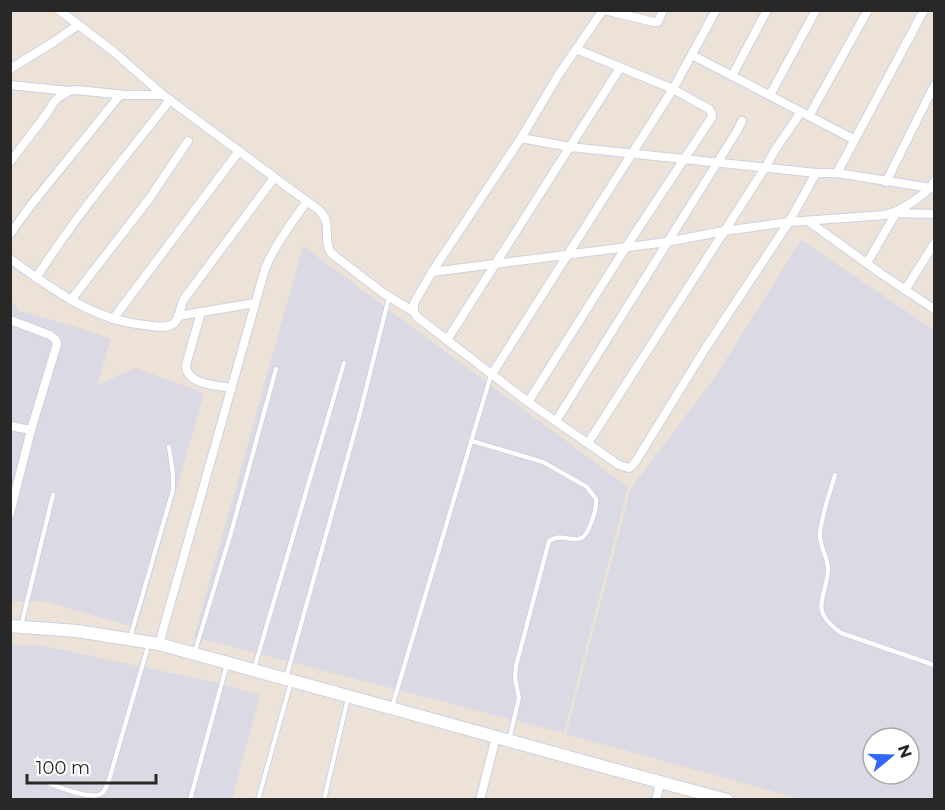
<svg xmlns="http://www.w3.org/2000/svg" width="945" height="810" viewBox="0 0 945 810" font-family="Montserrat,sans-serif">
<rect width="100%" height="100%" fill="#ece2d7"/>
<g fill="#dbd9e3" fill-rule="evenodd">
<path d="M801,240l133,90v469h-133l-235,-65 65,-246 84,-111zM873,738h36v36h-36z"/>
<polygon points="303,246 628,487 564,733 194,637"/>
<polygon points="10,298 19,311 80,328 111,339 97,385 136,368 204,393 137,628 47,602 11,601"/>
<polygon points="11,645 39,645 214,682 260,695 232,799 11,800"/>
</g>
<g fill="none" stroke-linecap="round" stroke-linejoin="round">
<defs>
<g id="service">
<path d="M472,441l71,21 44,25 9,12c1,9 -2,16 -5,24 -10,31 -25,6 -42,18l-33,125 -1,12 4,20 -10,42"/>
<path d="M835,475c-5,18 -14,41 -15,59 -1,13 9,24 8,37 -3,30 -19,39 13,62l93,32"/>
<polyline points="21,626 53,495"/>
<polyline points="130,638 173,490 173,474 169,447"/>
<polyline points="195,651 231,533 276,369"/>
<polyline points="254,669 344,363"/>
<polyline points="286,678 360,413 389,297"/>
<polyline points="392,707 491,375"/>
<path d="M50,784c11,4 43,17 52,9 4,-3 5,-9 7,-13l40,-137"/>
<polyline points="190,800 227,664"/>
<polyline points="258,800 291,682"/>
<polyline points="324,800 348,698"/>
</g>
<g id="minor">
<path d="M59,10l55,42 49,43 157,116c13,14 2,28 11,42l52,40 31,19"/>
<polyline points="603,10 559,74 521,138 432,272 414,303 414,312 417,317 528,402 619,465 629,468 632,466 636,461 705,349 789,222 816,173"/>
<polyline points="604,10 654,22 658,22 663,10"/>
<polyline points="692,55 855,140"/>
<polyline points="10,69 52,43 78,25"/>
<polyline points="732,76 767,10"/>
<polyline points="10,85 69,91"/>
<polyline points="770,95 816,10"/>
<polyline points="809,116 868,10"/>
<polyline points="521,138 570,147 816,173 837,173 931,188"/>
<polyline points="10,162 45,116 54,102 58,98 69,91 77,90 125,95 163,95"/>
<polyline points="837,173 924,10"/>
<polyline points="886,182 934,86"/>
<polyline points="893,213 934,214"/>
<polyline points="808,221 883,275 934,309"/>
<polyline points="10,234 31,205 120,95"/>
<path d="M10,259c42,30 83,61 135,66 9,1 20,4 28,-1 7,-4 7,-18 11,-25l90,-121"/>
<polyline points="867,263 896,213"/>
<path d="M432,272l235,-30 57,-11 65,-9 96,-7c14,-3 43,-21 49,-33"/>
<path d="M36,278c40,-62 88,-120 134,-178"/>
<polyline points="905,290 934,244"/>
<polyline points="71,300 149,199 188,141"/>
<path d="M201,312l-15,53c0,20 30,20 46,23"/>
<polyline points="178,316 255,303"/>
<polyline points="113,319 239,151"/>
<polyline points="10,320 50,335 56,340 57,344 31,430 10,513"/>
<polyline points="447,340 620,68"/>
<polyline points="492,374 673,89 716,10"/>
<polyline points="528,402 626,247 712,117 712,114 709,109 673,89 576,49"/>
<polyline points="556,421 737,131 742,121"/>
<polyline points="10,426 31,430"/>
<polyline points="588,443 765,168 775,150 801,112"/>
<path d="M159,644l106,-375c10,-25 27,-46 42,-68"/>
<polyline points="480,800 496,737"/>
<polyline points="656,800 660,782"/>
</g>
<polyline id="secondary" points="10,626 77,631 159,644 612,769 727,800"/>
</defs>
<use href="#service" stroke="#ccd2e3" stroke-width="6"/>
<use href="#minor" stroke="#ccd2e3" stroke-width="10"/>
<use href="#secondary" stroke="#ccd2e3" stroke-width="14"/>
<use href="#service" stroke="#fff" stroke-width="4"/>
<use href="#minor" stroke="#fff" stroke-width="8"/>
<use href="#secondary" stroke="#fff" stroke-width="12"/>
</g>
<rect width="945" height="810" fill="none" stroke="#282828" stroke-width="24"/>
<g transform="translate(891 756) rotate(71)"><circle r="28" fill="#ffffff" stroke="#a9a9a9" stroke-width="1.5"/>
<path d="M0-4.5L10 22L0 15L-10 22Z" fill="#3166ff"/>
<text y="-9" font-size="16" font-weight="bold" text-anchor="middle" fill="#282828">N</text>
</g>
<path d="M27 774v9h129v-9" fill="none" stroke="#282828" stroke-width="3"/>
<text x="36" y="774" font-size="18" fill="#282828" stroke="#ffffff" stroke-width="4.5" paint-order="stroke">100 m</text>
</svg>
